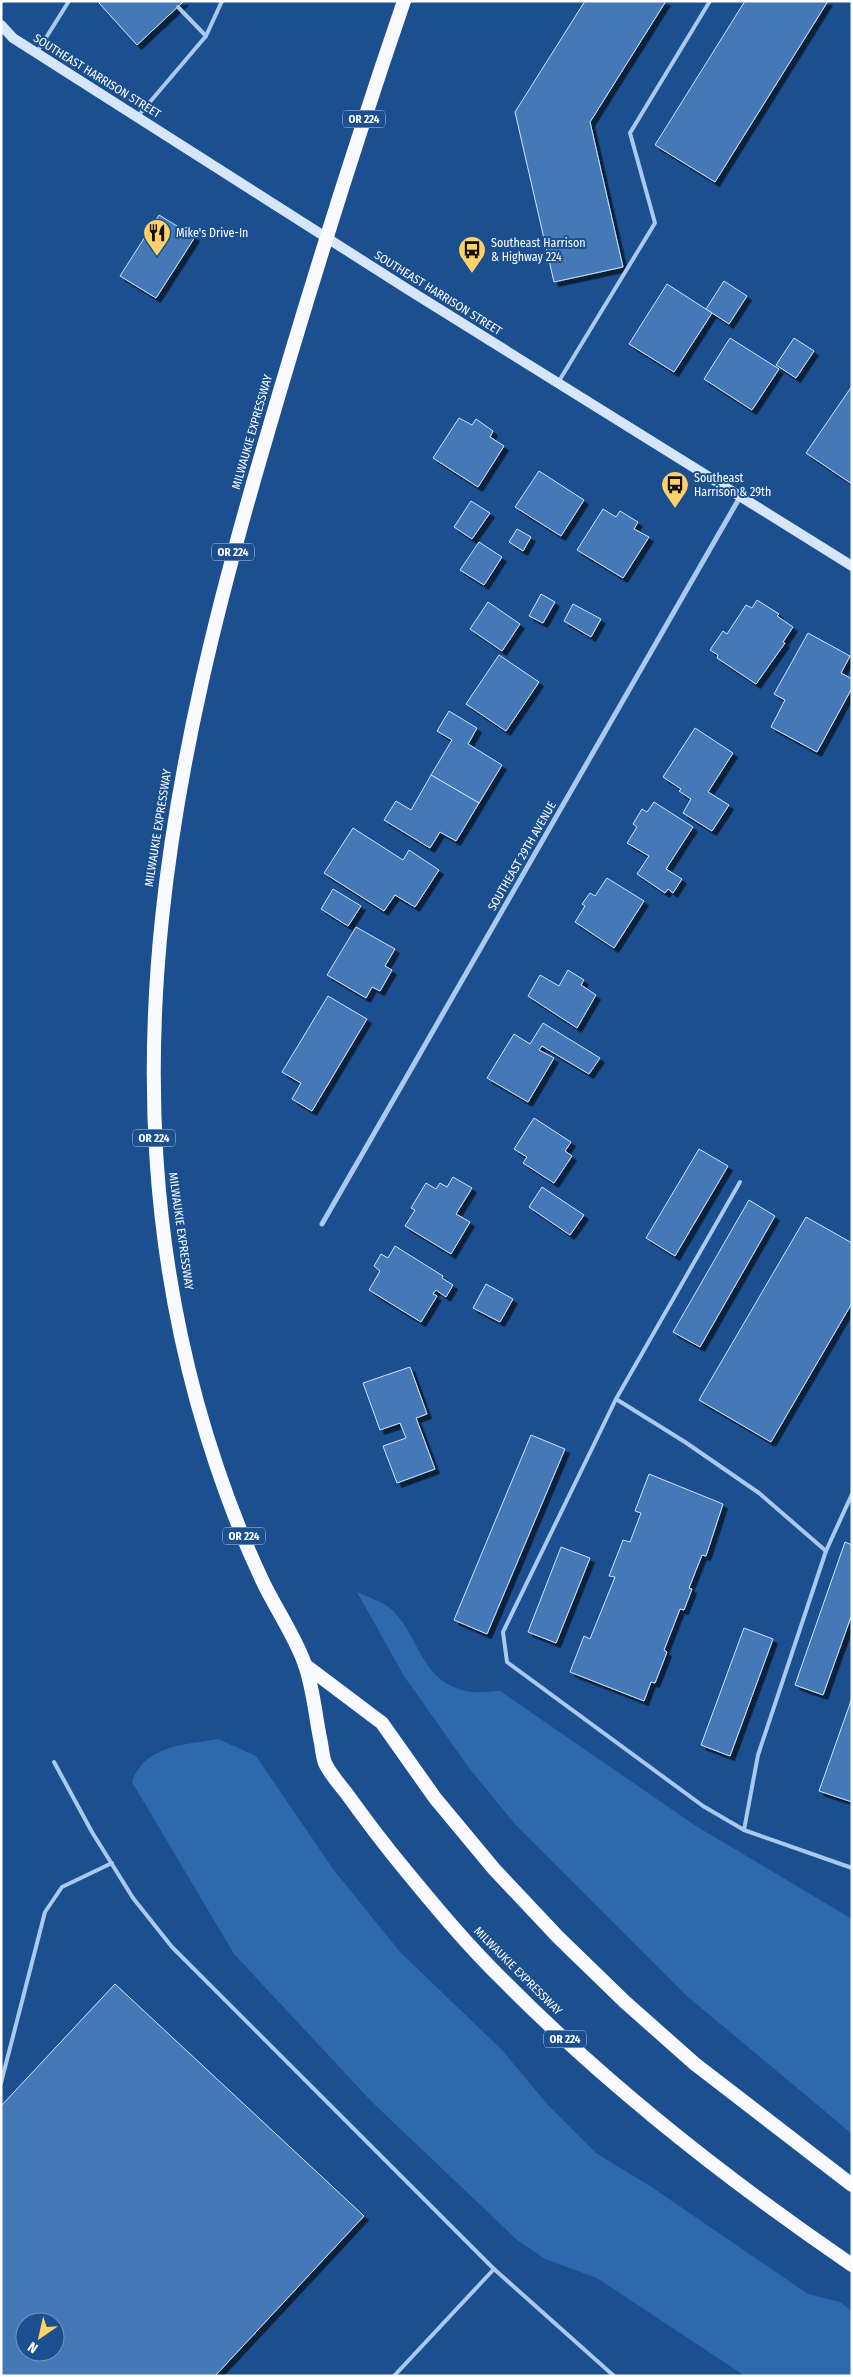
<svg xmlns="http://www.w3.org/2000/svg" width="853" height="2377" viewBox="0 0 853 2377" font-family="'Fira Sans Condensed',sans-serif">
<defs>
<filter id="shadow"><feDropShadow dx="4.5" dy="4.5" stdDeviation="0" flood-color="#0009"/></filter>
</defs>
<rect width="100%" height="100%" fill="#1b4f8f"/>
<g fill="#2e69ad">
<path d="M357,1592c10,5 25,9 34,17 30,28 28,71 75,82 10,3 24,0 34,0l196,135 156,93v215l-164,-137 -173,-173 -46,-56 -65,-92z"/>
<path d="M218,1739l38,17 77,113 67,83 102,98 46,55 48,48 54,33 158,108 32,8 12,9v65h-107l-148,-98 -52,-19 -28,-19 -145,-138 -138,-148 -102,-172c12,-37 53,-37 86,-43z"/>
</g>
<g fill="#4478b7" stroke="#cfe3fa" fill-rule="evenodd" filter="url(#shadow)">
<polygon points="101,1 184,1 137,45 99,3"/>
<polygon points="585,1 666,1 590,122 623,267 554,282 515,112"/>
<polygon points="745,1 828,1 715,182 655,145"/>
<polygon points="159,215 195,237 156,298 120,276"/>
<polygon points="724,281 747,296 729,324 706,309"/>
<polygon points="667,284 712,313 674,372 629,344"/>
<polygon points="730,338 779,369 752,410 704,379"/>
<polygon points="794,338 814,351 796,378 776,365"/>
<polygon points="852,386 852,484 806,453"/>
<polygon points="459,418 472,425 476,419 493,431 490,437 504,446 478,487 433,458"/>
<polygon points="539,471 584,500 561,536 515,507"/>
<polygon points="471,501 490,513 472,539 454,527"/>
<polygon points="603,509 616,517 620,511 638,522 634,529 649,537 623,578 577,550"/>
<polygon points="517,529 531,537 523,551 509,542"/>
<polygon points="479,542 502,557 484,585 460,570"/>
<polygon points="541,594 555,602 543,623 529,616"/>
<polygon points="757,600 779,614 777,616 793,627 783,642 785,643 756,684 717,658 718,655 710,650 723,631 727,634 746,605 752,608"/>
<polygon points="488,602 520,624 502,651 470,629"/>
<polygon points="573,604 601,619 591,637 564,621"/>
<polygon points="808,633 850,656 841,673 852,679 852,688 817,752 771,727 785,700 774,694"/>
<polygon points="499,655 539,682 506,731 466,704"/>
<polygon points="449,711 477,728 468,744 502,765 479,803 431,775 452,740 437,731"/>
<polygon points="695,728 733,753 708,792 729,805 712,831 683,813 691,799 679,791 681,789 663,777"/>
<polygon points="431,775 479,803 456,841 440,832 430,848 384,820 396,801 411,810"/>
<polygon points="654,802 693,827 666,869 682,879 673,893 668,889 665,893 637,874 649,856 627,843 637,827 633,824 642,809 647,812"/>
<polygon points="353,828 403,860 409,850 439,870 415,907 395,895 384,911 324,873"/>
<polygon points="607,878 644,901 614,948 575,922 585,906 582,904 590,893 595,896"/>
<polygon points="333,889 361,906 348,926 321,909"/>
<polygon points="356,927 395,949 385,966 392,970 380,991 372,987 366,998 327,975"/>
<polygon points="568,970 584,980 581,985 596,995 577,1028 528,996 540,975 559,986"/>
<polygon points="328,996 367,1019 312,1111 292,1099 301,1083 282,1072"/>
<polygon points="543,1023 600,1058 589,1074 542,1046 539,1050 554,1058 528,1102 487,1078 514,1034 530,1044"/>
<polygon points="534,1118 571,1142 565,1151 572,1156 554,1183 523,1163 527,1157 514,1149"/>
<polygon points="699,1149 728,1166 675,1256 646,1238"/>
<polygon points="453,1177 472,1188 456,1214 470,1222 451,1254 405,1226 415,1210 411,1208 426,1183 436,1189 440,1183 447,1187"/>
<polygon points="542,1187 584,1215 570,1235 529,1207"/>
<polygon points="749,1200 775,1216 700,1347 673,1332"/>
<polygon points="806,1217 852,1243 852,1303 771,1442 699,1400"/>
<polygon points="395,1246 443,1276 442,1278 453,1285 446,1297 436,1290 433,1294 437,1296 421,1322 369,1290 380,1271 374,1266 381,1254 388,1258"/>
<polygon points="486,1284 513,1299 500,1322 473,1308"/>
<polygon points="410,1367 427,1414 416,1418 435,1469 397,1483 383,1446 406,1438 400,1423 380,1430 363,1383"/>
<polygon points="531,1435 565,1449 487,1634 454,1620"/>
<polygon points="649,1474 723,1504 706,1556 702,1555 689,1588 692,1589 684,1610 680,1609 664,1650 667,1652 655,1683 651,1682 644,1701 570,1672 584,1636 590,1639 615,1577 609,1576 623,1540 630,1542 641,1513 635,1511"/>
<polygon points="845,1542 852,1545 852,1614 823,1695 795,1685"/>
<polygon points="561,1547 590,1558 556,1643 528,1632"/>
<polygon points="744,1628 773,1639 730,1756 701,1745"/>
<polygon points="852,1698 852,1802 819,1791"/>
<path d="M115,1984l249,232 -149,160h-214v-270zM25,2322h30v30h-30z"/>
</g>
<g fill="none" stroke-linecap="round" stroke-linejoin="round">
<g stroke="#a9c9ee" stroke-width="4">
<polyline points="178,7 206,36"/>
<polyline points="37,52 69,1"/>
<polyline points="138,116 206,36 222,1"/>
<polyline points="559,381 655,223 630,133 710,1"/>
<polyline points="740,1182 616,1399 503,1632 507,1662 703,1806 744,1830 852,1868"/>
<polyline points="616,1399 685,1442 759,1493 826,1551"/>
<polyline points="54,1762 92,1832 133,1898 172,1947 494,2269"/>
<polyline points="744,1830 758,1755 826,1551 852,1494"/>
<polyline points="1,2083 45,1912 62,1887 112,1863"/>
<polyline points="394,2376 494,2269 614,2376"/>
</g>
<polyline stroke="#a9c9ee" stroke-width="5" points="322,1224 740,497"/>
<polyline stroke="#d6e6fa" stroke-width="10" points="1,25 13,38 404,287 852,566"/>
<g stroke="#f8faff" stroke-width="14">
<path d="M404,1c-50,146 -96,293 -139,441 -94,320 -158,630 -68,960 17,61 39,123 66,180 13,27 31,53 41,80 9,24 11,51 16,76 2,8 2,17 5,25 5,11 15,22 22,31 18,25 36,49 55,72 32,39 65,79 102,115 105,106 225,200 348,284"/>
<polyline points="305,1665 382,1723 435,1798 494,1869 558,1937 625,2002 695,2064 852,2185"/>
</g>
</g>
<defs>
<symbol id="restaurant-pin" viewBox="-11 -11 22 30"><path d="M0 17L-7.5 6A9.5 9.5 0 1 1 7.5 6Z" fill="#ffd166" stroke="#1b4f8f"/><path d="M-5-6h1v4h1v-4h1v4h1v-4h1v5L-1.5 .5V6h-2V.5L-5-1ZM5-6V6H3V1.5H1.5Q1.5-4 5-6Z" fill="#111"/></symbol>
<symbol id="bus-pin" viewBox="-11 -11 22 30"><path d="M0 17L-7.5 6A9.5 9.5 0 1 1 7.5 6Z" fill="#ffd166" stroke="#1b4f8f"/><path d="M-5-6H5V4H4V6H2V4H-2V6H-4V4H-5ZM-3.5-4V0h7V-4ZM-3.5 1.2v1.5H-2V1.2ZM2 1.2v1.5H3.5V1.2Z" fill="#111"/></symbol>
</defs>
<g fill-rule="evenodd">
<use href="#restaurant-pin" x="141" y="217" width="32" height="43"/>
<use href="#bus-pin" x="456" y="234" width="32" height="43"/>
<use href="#bus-pin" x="659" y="469" width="32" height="43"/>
</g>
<g text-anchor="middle" stroke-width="4" stroke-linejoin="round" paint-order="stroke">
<g fill="#1b4f8f" stroke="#bbcadd" stroke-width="1">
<rect x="343" y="110.5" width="42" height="17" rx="4"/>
<rect x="212" y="543.5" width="42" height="17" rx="4"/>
<rect x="133" y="1129.5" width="42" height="17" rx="4"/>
<rect x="223" y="1527.5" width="42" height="17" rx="4"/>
<rect x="544" y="2030.5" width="42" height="17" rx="4"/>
</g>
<g font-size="11" font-weight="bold" fill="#fff">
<text x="364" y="123">OR 224</text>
<text x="233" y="556">OR 224</text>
<text x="154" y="1142">OR 224</text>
<text x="244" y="1540">OR 224</text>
<text x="565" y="2043">OR 224</text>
</g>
<g font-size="12" fill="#fff" stroke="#1b4f8f">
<text transform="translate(97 76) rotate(32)" y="4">SOUTHEAST HARRISON STREET</text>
<text transform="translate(438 293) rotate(32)" y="4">SOUTHEAST HARRISON STREET</text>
<text transform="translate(252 432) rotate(-74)" y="4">MILWAUKIE EXPRESSWAY</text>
<text transform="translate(158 828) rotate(-81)" y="4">MILWAUKIE EXPRESSWAY</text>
<text transform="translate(522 856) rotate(-60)" y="4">SOUTHEAST 29TH AVENUE</text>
<text transform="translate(181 1231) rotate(82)" y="4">MILWAUKIE EXPRESSWAY</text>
<text transform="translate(518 1971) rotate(45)" y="4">MILWAUKIE EXPRESSWAY</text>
</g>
<g font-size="12" fill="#fff" stroke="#1b4f8f" text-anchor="start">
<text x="176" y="237">Mike's Drive-In</text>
<text x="491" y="247">Southeast Harrison<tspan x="491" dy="14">&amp; Highway 224</tspan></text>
<text x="694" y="482">Southeast<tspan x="694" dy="14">Harrison &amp; 29th</tspan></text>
</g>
</g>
<rect width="853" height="2377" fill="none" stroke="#ffffff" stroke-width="5"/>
<g transform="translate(40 2337) rotate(214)"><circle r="24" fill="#1b4f8f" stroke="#7695bc"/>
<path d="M0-4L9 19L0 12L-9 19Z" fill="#ffd166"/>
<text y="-8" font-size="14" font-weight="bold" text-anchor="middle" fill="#ffffff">N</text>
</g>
</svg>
